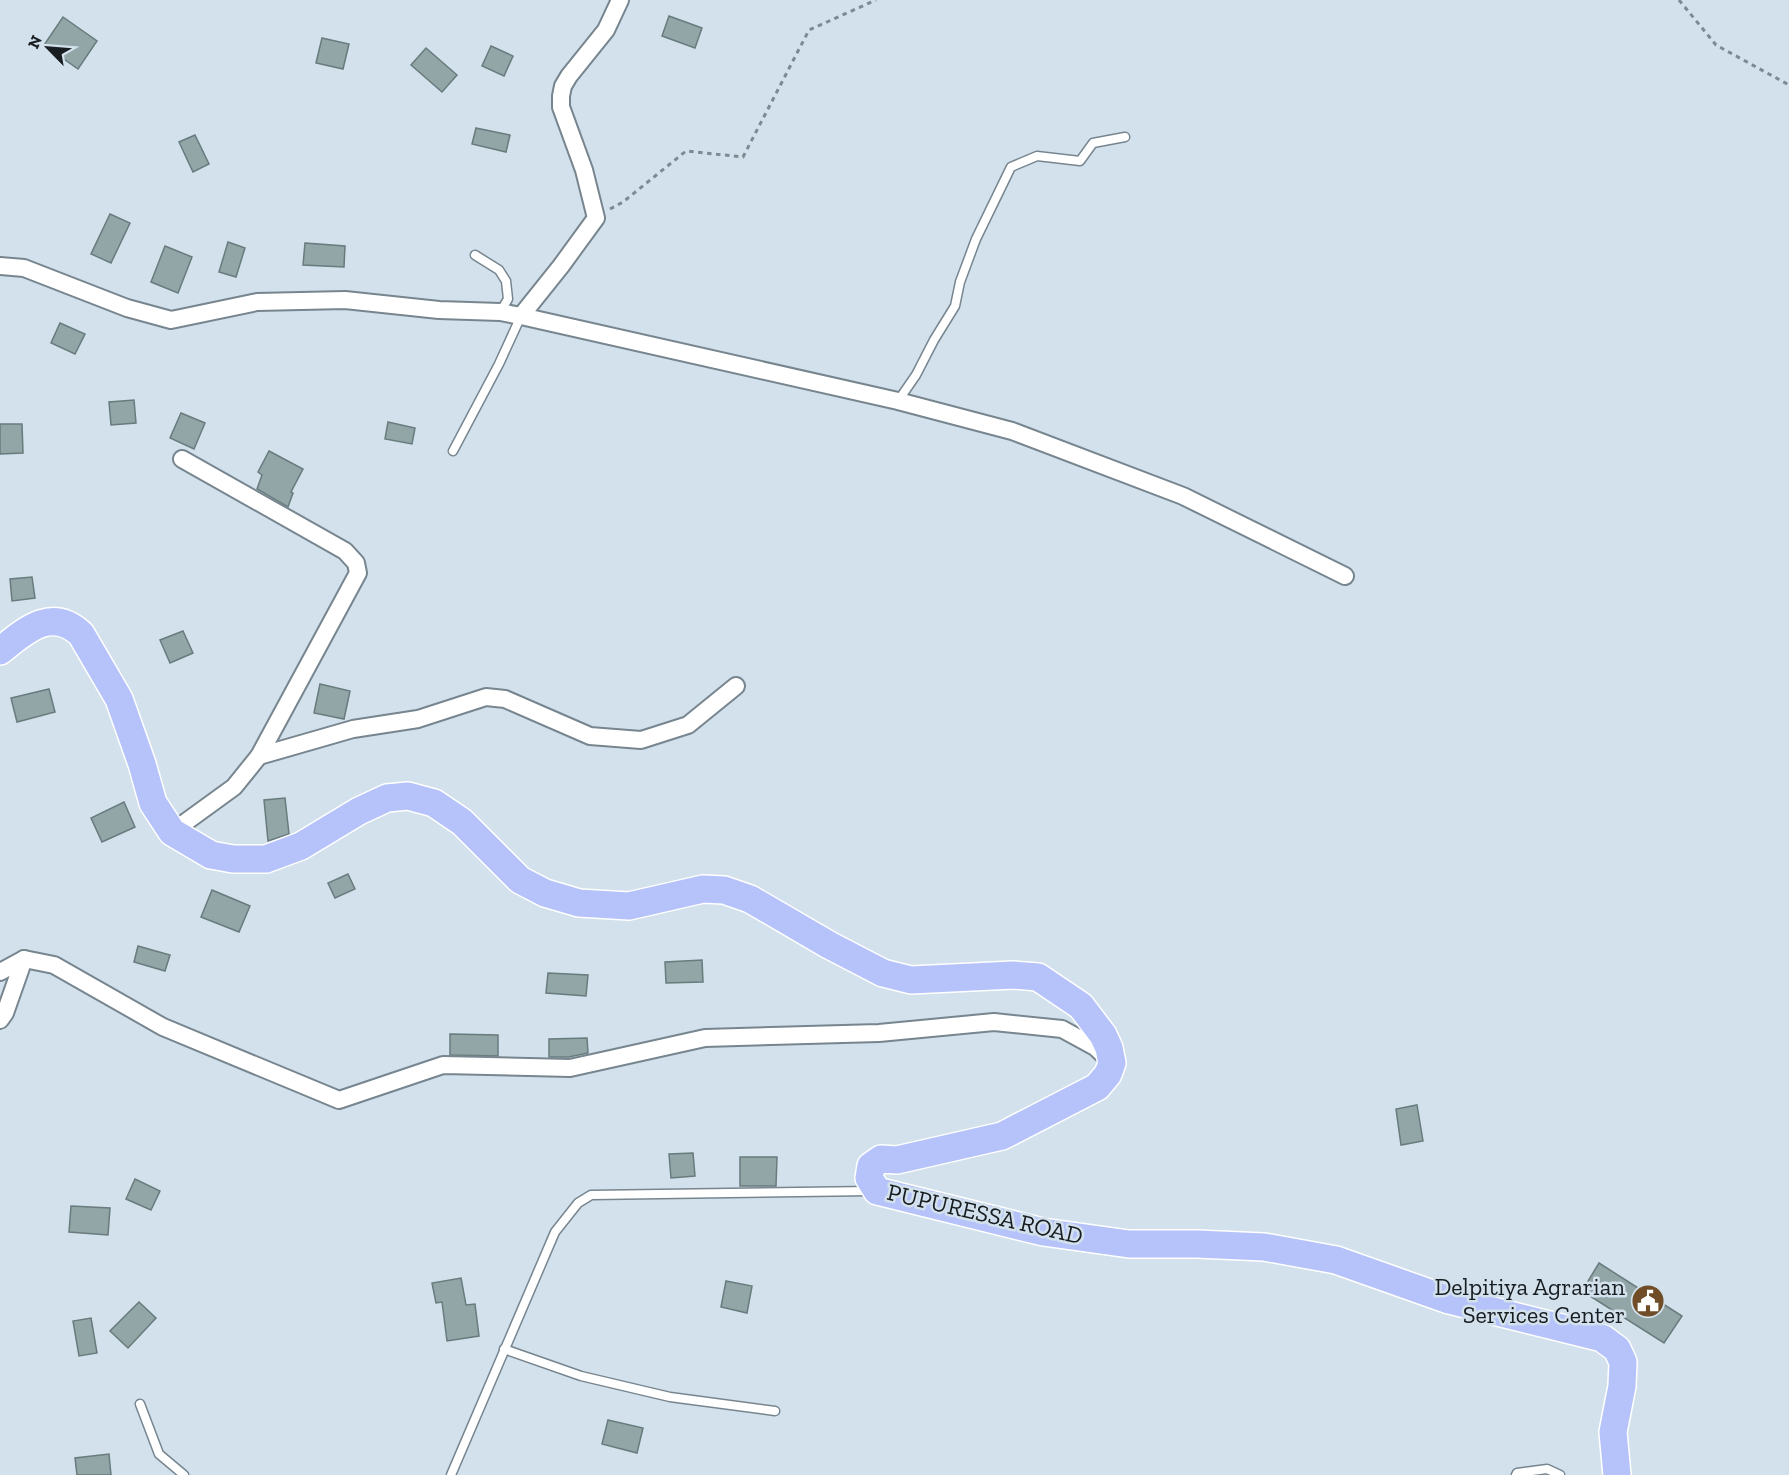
<svg xmlns="http://www.w3.org/2000/svg" width="1789" height="1475" viewBox="0 0 1789 1475" font-family="'Zilla Slab',serif">
<rect width="100%" height="100%" fill="#d2e1ec"/>
<g fill="#92a5a7" stroke="#687b7d" stroke-width="1.5">
<polygon points="669,16 702,28 695,48 662,36"/>
<polygon points="63,17 97,41 78,69 44,45"/>
<polygon points="322,38 349,44 343,69 316,63"/>
<polygon points="491,46 513,56 504,76 482,66"/>
<polygon points="426,48 457,75 442,92 411,65"/>
<polygon points="476,128 510,135 506,152 472,144"/>
<polygon points="195,135 209,164 193,172 179,142"/>
<polygon points="110,214 130,223 111,263 91,254"/>
<polygon points="228,242 245,248 236,277 219,272"/>
<polygon points="305,243 345,246 344,267 303,265"/>
<polygon points="165,246 192,257 178,293 151,282"/>
<polygon points="60,323 85,334 75,354 51,343"/>
<polygon points="134,400 136,423 111,425 109,402"/>
<polygon points="181,413 205,423 194,449 170,438"/>
<polygon points="388,422 415,428 412,444 385,439"/>
<polygon points="0,424 22,424 23,453 0,454"/>
<polygon points="269,451 303,469 291,492 293,493 288,507 257,489 262,475 258,472"/>
<polygon points="32,577 35,598 12,601 10,579"/>
<polygon points="183,631 193,653 170,663 160,640"/>
<polygon points="320,684 350,691 344,719 314,713"/>
<polygon points="49,689 55,712 17,722 11,698"/>
<polygon points="285,798 289,834 268,841 264,800"/>
<polygon points="124,802 135,827 102,842 91,818"/>
<polygon points="348,874 355,889 335,898 328,883"/>
<polygon points="212,890 250,906 239,932 201,917"/>
<polygon points="138,946 170,955 165,971 134,962"/>
<polygon points="702,960 703,982 666,983 665,962"/>
<polygon points="548,973 588,975 586,996 546,993"/>
<polygon points="450,1034 498,1035 498,1056 450,1055"/>
<polygon points="587,1038 588,1053 569,1057 549,1057 549,1039"/>
<polygon points="1417,1105 1423,1141 1401,1145 1396,1109"/>
<polygon points="693,1153 695,1176 671,1178 669,1154"/>
<polygon points="740,1157 777,1157 776,1186 740,1186"/>
<polygon points="135,1179 160,1191 151,1210 126,1199"/>
<polygon points="71,1206 110,1208 108,1235 69,1232"/>
<polygon points="1599,1263 1682,1316 1664,1343 1582,1291"/>
<polygon points="461,1278 466,1305 475,1304 479,1336 447,1341 442,1302 436,1303 432,1283"/>
<polygon points="726,1281 752,1286 747,1313 721,1307"/>
<polygon points="139,1302 156,1318 128,1348 110,1331"/>
<polygon points="91,1318 97,1353 79,1356 73,1321"/>
<polygon points="608,1420 643,1428 637,1453 602,1444"/>
<polygon points="109,1454 111,1475 77,1475 75,1458"/>
</g>
<g fill="none" stroke-linecap="round" stroke-linejoin="round">
<defs>
<g id="lane">
<polyline points="475,255 499,270 506,281 508,299 500,312"/>
<polyline points="898,401 916,375 934,340 955,306 960,282 976,239 1011,167 1037,156 1080,161 1093,143 1125,137"/>
<polyline points="453,451 499,364 521,316"/>
<polyline points="504,1349 581,1376 670,1397 775,1411"/>
<polyline points="140,1404 159,1454 184,1475"/>
<polyline points="451,1475 555,1232 578,1203 591,1195 871,1191"/>
<polyline points="1516,1475 1517,1473 1547,1469 1560,1475"/>
</g>
<g id="street">
<polyline points="0,266 24,268 127,308 171,320 257,302 345,300 439,310 500,312 521,316 561,266 596,218 584,170 561,107 561,96 563,86 569,76 606,30 620,0"/>
<polyline points="521,316 898,401 1012,431 1183,496 1345,576"/>
<polyline points="259,756 353,729 418,719 486,697 505,699 590,736 641,740 688,725 736,686"/>
<polyline points="172,832 234,787 259,756 358,573 356,563 345,551 182,459"/>
<polyline points="0,972 24,959 54,965 163,1027 339,1100 443,1065 570,1068 705,1038 879,1033 994,1022 1062,1029 1095,1047 1109,1060"/>
<polyline points="0,1020 5,1013 24,959"/>
</g>
<path id="primary" d="M0,651c25,-20 51,-45 81,-17l38,65 23,65 11,39 19,29 39,23 22,4h33l35,-13 58,-35 28,-13 21,-2 26,7 28,19 58,58 25,13 34,10 50,3 74,-17 21,1 26,9 79,46 54,28 28,7 102,-5 25,2 43,29 22,29 6,13 3,15 -4,11 -11,13 -95,49 -105,24 -16,-1 -10,7 -2,12 8,13 166,41 86,12h68l67,3 72,13 113,40 153,38 15,11 6,13 -1,24 -9,46 4,43"/>
</defs>
<use href="#lane" stroke="#77858f" stroke-width="11"/>
<use href="#street" stroke="#77858f" stroke-width="20"/>
<use href="#primary" stroke="#fff" stroke-width="30"/>
<g stroke="#7f8991" stroke-width="3" stroke-dasharray="4.5 4.5" stroke-linecap="butt">
<polyline points="1679,0 1716,45 1789,85"/>
<polyline points="610,209 623,202 686,151 743,157 809,30 876,0"/>
</g>
<use href="#lane" stroke="#fff" stroke-width="8"/>
<use href="#street" stroke="#fff" stroke-width="16"/>
<use href="#primary" stroke="#b6c3fb" stroke-width="27"/>
</g>
<defs>
<symbol id="civic-disc" viewBox="-11 -11 22 22"><circle r="9.5" fill="#704d26" stroke="#d2e1ec"/><path d="M-.6-6.5H3V-4.5H.6V-3L4-1V1h2V6H-6V1h2V-1L-.6-3ZM-1.2 2.5V6h2.4V2.5Z" fill="#fff"/></symbol>
</defs>
<g fill-rule="evenodd">
<use href="#civic-disc" x="1629" y="1282" width="38" height="38"/>
</g>
<g text-anchor="middle" stroke-width="5" stroke-linejoin="round" paint-order="stroke">
<g font-size="24" fill="#181d21" stroke="#d2e1ec">
<text transform="translate(985 1214) rotate(13)" y="8">PUPURESSA ROAD</text>
</g>
<g font-size="24" fill="#181d21" stroke="#d2e1ec" text-anchor="end">
<text x="1625" y="1295">Delpitiya Agrarian<tspan x="1625" dy="28">Services Center</tspan></text>
</g>
</g>
<g transform="translate(48 48) rotate(295)" stroke="#d2e1ec" stroke-width="4.5" paint-order="stroke">
<path d="M0-4.5L10 22L0 15L-10 22Z" fill="#181d21"/>
<text y="-9" font-size="16" font-weight="bold" text-anchor="middle" fill="#181d21">N</text>
</g>
</svg>
